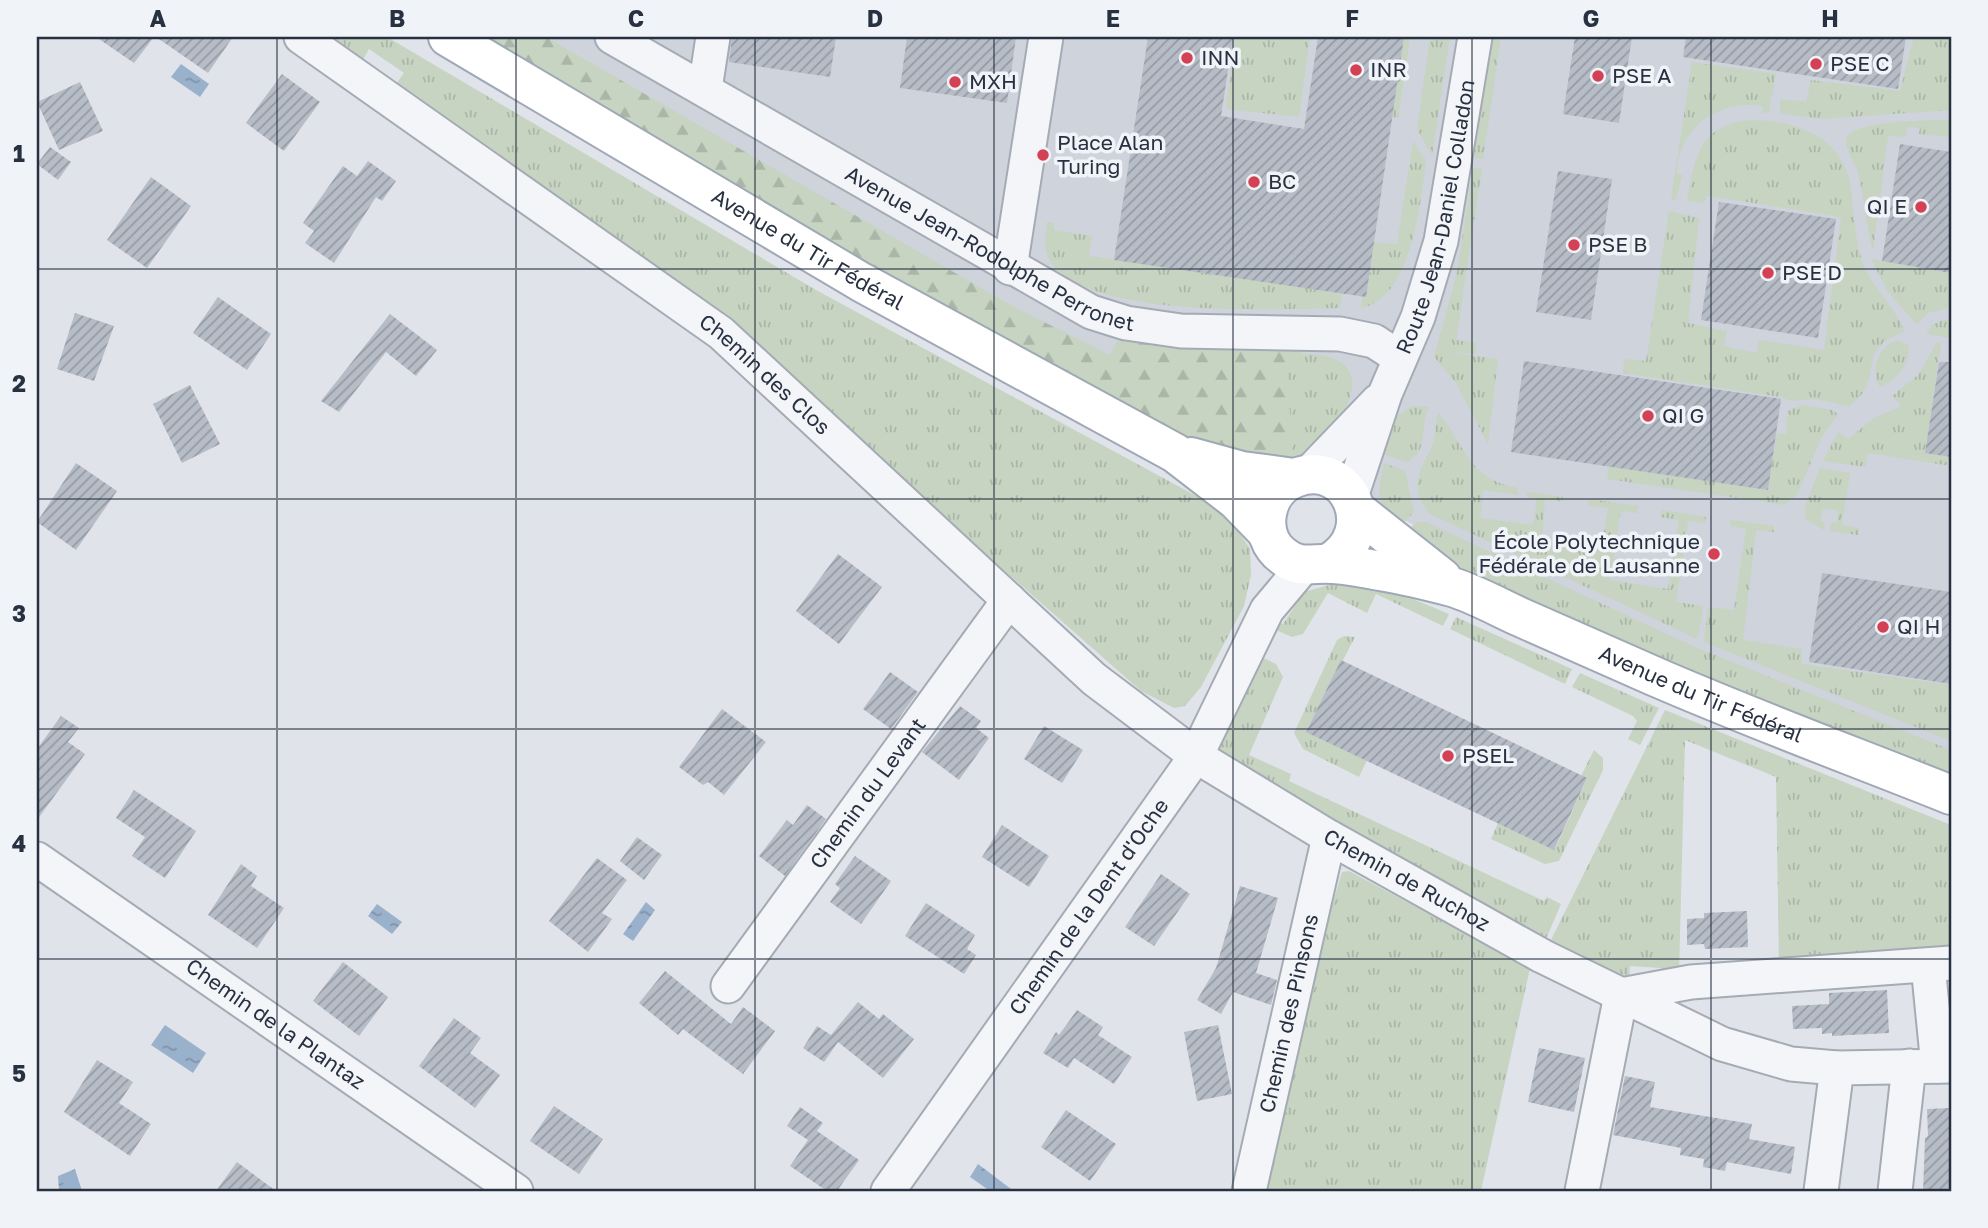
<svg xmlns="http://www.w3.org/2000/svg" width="1988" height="1228" viewBox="0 0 1988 1228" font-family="'Golos Text',sans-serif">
<defs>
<pattern id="grass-tufts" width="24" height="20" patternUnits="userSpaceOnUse" patternTransform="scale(1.75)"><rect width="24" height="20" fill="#c6d4c1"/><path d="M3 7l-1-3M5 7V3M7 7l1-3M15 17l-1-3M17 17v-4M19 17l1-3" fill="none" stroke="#aab6a7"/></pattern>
<pattern id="forest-firs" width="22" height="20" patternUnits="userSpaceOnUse" patternTransform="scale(1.75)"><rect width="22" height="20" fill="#c6d4c1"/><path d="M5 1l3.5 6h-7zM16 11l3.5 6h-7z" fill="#aab6a7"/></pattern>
<pattern id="water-ripples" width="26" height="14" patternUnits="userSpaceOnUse" patternTransform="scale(1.75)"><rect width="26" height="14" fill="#9ab1cc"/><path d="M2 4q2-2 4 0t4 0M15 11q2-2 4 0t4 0" fill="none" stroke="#7e91a7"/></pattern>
<pattern id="building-hatch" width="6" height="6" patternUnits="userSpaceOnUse" patternTransform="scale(1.75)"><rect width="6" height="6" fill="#b7bdc7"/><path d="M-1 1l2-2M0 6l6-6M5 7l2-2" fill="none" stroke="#959aa3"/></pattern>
</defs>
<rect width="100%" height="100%" fill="#e0e4ea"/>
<polygon fill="#ced3dc" points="493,37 1951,37 1951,765 1860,732 1092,375"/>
<g fill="url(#grass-tufts)">
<polygon points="319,37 387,37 816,290 1226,512 1250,549 1251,575 1244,606 1201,687 1185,706 1174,708 1141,691 767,361 393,88 404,73 369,49 360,65"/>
<polygon points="1235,37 1310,37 1299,117 1226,109"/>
<polygon points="1404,37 1410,37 1398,118 1392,117"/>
<polygon points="1430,37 1450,37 1432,155 1417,129"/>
<polygon points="1487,37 1501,37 1483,159 1470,157"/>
<polygon points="1914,37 1951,37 1951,110 1819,119 1780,113 1780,99 1806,102 1811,80 1900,91"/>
<path d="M1692,62l84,12 -7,38 -7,1 1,-7c-44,-7 -85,21 -86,67l5,2 -6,25 -5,-1z"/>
<path d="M1951,119v18l-32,-3 1,-6 -13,-1 -2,10 -17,-1 -15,115c-7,-25 -8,-49 -14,-74 -2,-11 -13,-25 -13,-36 2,-23 85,-19 105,-22z"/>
<path d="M1741,121c43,-4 97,10 108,58 6,30 4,60 16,90 8,17 38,50 39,63 -54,19 -15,47 -55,74l-34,-7 -23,2 -12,-4 -157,-24 1,-14 22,2 23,-150 30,7 -11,105 39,8 -3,15 33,7 2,-13 65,10 17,-133 -133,-21 -6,7 -15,-2c8,-38 9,-71 54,-80z"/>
<path d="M1413,141l13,20c-6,43 -14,137 -65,147l2,-12h3l8,-54 23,2z"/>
<polygon points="1473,168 1482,169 1456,340 1476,343 1475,354 1446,352 1498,359 1488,444 1456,383 1434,357 1457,273"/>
<path d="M1047,222l7,1v7l38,6 -3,20 253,37 -2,15c-62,1 -257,12 -291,-49 -6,-11 -3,-25 -2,-37z"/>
<polygon points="1871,259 1951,273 1951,307 1928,313 1917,325 1888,292"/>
<polygon points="1943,320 1951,320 1951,338 1926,334 1932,325"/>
<path d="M1896,341l12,3c4,18 -11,36 -28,43 -10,-16 -2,-40 16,-46z"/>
<polygon points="1937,342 1941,343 1925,453 1951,457 1951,466 1868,453 1866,467 1823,461 1838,432 1848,439 1874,418 1902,406 1892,396 1919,374"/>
<path d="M1286,347h15l1,7c95,-2 34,90 -10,103z"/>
<polygon points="1802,405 1832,410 1838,414 1822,437 1797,494 1785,505 1607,479 1609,466 1768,489 1777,433 1786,434 1788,411"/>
<path d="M1412,406l17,1c-10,17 1,46 -23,55l-26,-9 16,-36z"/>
<path d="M1439,413c29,36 28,65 79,75l-1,7 -34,-5 -3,28 53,7 4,-26 -10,-2v-5l36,5 -1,4 -17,-1 -3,40 59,8 7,-40 -20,-3 1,-6 49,7v7l-17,-2 -11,69 58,9 11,-69 -18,-3 1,-7 44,7 -1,6 -17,-2 -12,81 27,4 -5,31 -3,1 -265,-124c-25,-29 -7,-45 4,-73 3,-10 0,-19 5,-28z"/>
<path d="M1384,463l21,8 9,41 -14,15c-24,-25 -23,-30 -16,-64z"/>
<polygon points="1820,468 1850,473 1842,525 1859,528 1858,535 1830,531 1831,522 1837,523 1838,510 1823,509 1820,521 1825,522 1824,530 1805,519 1805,506"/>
<polygon points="1731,520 1774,526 1774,532 1756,530 1743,640 1801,649 1802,664 1951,685 1951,741 1704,642 1708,607 1734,610 1746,529 1730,526"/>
<polygon points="1416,522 1426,522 1695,647 1951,750 1951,777 1796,717 1458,570 1406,532"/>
<polygon points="1336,583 1396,592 1449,614 1443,626 1376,594 1367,613 1328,593 1303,634 1292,637 1278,631 1276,621 1283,624 1304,592"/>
<polygon points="1456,617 1572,669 1565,684 1450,629"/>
<polygon points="1344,636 1355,637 1306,731 1367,760 1359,777 1303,749 1294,733 1337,640"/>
<polygon points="1257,655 1276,664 1283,677 1249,755 1291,774 1289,781 1544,901 1547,897 1561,904 1543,946 1209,755"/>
<polygon points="1580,673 1659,708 1640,745 1628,739 1637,721 1633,716 1572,687"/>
<polygon points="1665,710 1951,825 1951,958 1779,969 1776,777 1685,740 1679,975 1661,975 1661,968 1630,966 1629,975 1614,974 1548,946"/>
<polygon points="1594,750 1603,758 1603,770 1559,861 1545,864 1491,839 1498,823 1555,849 1587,779 1581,776"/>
<polygon points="1349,871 1530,968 1481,1191 1266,1191 1323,936 1342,872"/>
</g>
<polygon fill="url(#forest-firs)" points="481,37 546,37 1016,308 1110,355 1118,340 1192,348 1286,347 1292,457 1285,459 1218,454 849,254"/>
<g fill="url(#water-ripples)">
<polygon points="181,64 209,84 200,97 171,77"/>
<polygon points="646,902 655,910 633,941 623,934"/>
<polygon points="377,904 402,922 392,934 368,916"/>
<polygon points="165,1025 206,1053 193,1073 151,1045"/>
<polygon points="978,1164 1011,1189 1010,1191 990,1191 970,1177"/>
<polygon points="75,1169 82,1191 59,1191 58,1176"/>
</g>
<g fill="url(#building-hatch)">
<polygon points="96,37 154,37 134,63"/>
<polygon points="156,37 233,37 208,73"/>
<polygon points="732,37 836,37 830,77 729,62"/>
<polygon points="907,37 1016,37 1007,103 900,88"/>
<polygon points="1148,37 1233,37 1221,116 1304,129 1318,37 1404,37 1366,297 1114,260"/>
<polygon points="1575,37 1632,37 1619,123 1563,114"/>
<polygon points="1686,37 1906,37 1898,89 1683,57"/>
<polygon points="282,74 320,102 284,151 246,123"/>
<polygon points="80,82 103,131 59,150 37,102"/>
<polygon points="1900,144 1951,152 1951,273 1882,261"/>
<polygon points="50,147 71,162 58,180 37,164"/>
<polygon points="368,161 396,181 382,201 376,197 334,263 305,243 314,231 303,223 343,166 357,176"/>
<polygon points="1558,171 1612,179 1591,320 1536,312"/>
<polygon points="151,177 191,206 147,268 107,240"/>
<polygon points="1719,202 1836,219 1818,338 1701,320"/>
<polygon points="218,297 271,334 247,370 193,333"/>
<polygon points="75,313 114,326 94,381 57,369"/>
<polygon points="390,314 437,350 416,376 386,352 339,412 321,401"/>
<polygon points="1524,361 1781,399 1768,490 1511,452"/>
<polygon points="1939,362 1951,362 1951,457 1925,453"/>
<polygon points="190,385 220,444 182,463 153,404"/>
<polygon points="76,463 117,491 76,550 37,522"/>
<polygon points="838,554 882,587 839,644 796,611"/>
<polygon points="1822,573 1951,592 1951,684 1809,662"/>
<polygon points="1341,660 1587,778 1554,850 1306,732"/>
<polygon points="890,672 918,692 891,729 863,709"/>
<polygon points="960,706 981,721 976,728 989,738 959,780 922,752"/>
<polygon points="722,709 766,742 724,795 708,782 703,785 679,767"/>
<polygon points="61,716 79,728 68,742 85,754 37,820 37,749"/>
<polygon points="1044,726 1083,750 1062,783 1024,759"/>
<polygon points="134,790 196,831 165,878 132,856 145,837 116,818"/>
<polygon points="807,805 826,819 785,876 759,856 787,820 793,825"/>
<polygon points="1002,825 1049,856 1029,887 982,857"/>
<polygon points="637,837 662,855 644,880 620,861"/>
<polygon points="855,856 891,881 861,924 830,902 840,888 835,884"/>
<polygon points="597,858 627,880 602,913 612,919 588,952 549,921"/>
<polygon points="241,864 257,876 251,886 284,908 257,948 208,915"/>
<polygon points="1161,874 1190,894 1154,946 1125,927"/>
<polygon points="1240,886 1278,898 1256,973 1277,980 1271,1005 1233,992 1221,1014 1197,1000 1216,968"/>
<polygon points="926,903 975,935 967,949 976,955 964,974 905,936"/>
<polygon points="1747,911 1748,947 1705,949 1704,944 1687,945 1687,919 1704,918 1704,913"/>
<polygon points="343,962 388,997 359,1036 313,1001"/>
<polygon points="665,971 731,1024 743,1007 775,1031 743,1074 683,1029 678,1035 639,1003"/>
<polygon points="1887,990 1889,1033 1832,1036 1832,1033 1822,1034 1822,1028 1793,1029 1792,1006 1829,1004 1829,993"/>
<polygon points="858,1002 879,1019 883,1014 914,1039 883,1078 838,1042 824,1062 803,1048 817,1026 831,1035"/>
<polygon points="1077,1010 1103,1027 1098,1035 1132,1057 1114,1084 1074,1058 1068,1068 1043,1053 1056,1032 1059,1035"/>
<polygon points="454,1018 481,1038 470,1053 500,1075 475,1108 419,1066"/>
<polygon points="1218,1025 1232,1094 1197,1101 1184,1032"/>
<polygon points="1539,1048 1585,1058 1574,1112 1528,1102"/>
<polygon points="97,1060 133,1082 119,1103 151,1124 130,1156 64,1112"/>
<polygon points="1625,1076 1655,1082 1650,1107 1752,1124 1749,1139 1795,1147 1791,1174 1727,1162 1725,1171 1703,1167 1704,1159 1680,1155 1681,1148 1613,1135"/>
<polygon points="554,1106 603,1139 579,1174 530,1141"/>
<polygon points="800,1107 823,1123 817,1131 859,1160 837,1191 827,1191 790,1166 808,1140 787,1126"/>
<polygon points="1951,1108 1951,1191 1923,1191 1925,1138 1928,1136 1927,1109"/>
<polygon points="1066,1110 1116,1144 1090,1181 1041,1147"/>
<polygon points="237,1162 276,1191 216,1191"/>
</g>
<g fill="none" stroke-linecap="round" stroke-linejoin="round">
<defs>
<g id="minor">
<path id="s1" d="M301,37l420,296 373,346 102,77 133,81 213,119 180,88 69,20 46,4 114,-2"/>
<path id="s2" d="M612,37l479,275 35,11 55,8 159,3 34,7 26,17"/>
<polyline points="705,89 713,37"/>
<polyline points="1010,268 1046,37"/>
<polyline points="1307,475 1378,401"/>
<path id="s3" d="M1351,497l34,-103 33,-77 23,-76 34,-204"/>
<path id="s4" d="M37,859l479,332"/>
<polyline points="1928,965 1938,1066"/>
<path id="s5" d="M728,986l281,-386"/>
<path id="s6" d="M888,1191l308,-435 71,-146 37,-44"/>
<path id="s7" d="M1249,1191l80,-354"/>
<polyline points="1582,1191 1621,995 1691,982 1951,963"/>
<polyline points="1821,1191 1837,1068"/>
<polyline points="1895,1191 1909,1066"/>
</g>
<g id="major">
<path id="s8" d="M448,37l413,245 314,171 61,47 31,32"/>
<polyline points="1191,457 1242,471 1294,478"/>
<polyline points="1356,510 1442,578"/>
<path id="s9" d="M1329,563c53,-30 21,-106 -34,-85 -32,12 -39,58 -12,78 17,14 31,6 50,8 15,1 32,4 47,7 24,4 49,10 72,16 23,7 46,20 68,30 46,20 91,40 136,60 97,42 197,79 295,118"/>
</g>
</defs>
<use href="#minor" stroke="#a5abb4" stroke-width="37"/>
<use href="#major" stroke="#9fa8b6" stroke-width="42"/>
<use href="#minor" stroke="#f3f5f8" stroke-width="33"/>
<use href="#major" stroke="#fff" stroke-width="38"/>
</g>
<path fill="none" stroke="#283142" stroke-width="2" stroke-opacity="0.55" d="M277,37v1154M516,37v1154M755,37v1154M994,37v1154M1233,37v1154M1472,37v1154M1711,37v1154M37,269h1914M37,499h1914M37,729h1914M37,959h1914"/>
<g fill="#d44054" stroke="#f0f3f7" stroke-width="2.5">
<circle cx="1187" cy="58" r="7"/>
<circle cx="1816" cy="64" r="7"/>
<circle cx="1356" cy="70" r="7"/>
<circle cx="1598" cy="76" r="7"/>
<circle cx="955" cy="82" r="7"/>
<circle cx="1043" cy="155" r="7"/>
<circle cx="1254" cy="182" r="7"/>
<circle cx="1921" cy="207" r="7"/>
<circle cx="1574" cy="245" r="7"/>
<circle cx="1768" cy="273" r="7"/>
<circle cx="1648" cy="416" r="7"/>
<circle cx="1714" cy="554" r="7"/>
<circle cx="1883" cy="627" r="7"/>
<circle cx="1448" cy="756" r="7"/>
</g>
<g text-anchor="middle" stroke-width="7" stroke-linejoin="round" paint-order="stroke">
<g font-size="21" fill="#283142" stroke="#f0f3f7" text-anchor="start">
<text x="1201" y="65">INN</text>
<text x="1830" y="71">PSE C</text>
<text x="1370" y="77">INR</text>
<text x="1612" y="83">PSE A</text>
<text x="969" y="89">MXH</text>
<text x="1057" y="150">Place Alan<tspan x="1057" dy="24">Turing</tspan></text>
<text x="1268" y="189">BC</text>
<text x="1907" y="214" text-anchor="end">QI E</text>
<text x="1588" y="252">PSE B</text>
<text x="1782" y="280">PSE D</text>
<text x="1662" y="423">QI G</text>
<text x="1700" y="549" text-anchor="end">École Polytechnique<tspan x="1700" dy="24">Fédérale de Lausanne</tspan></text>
<text x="1897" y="634">QI H</text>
<text x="1462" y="763">PSEL</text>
</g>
<g font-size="21" fill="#283142" stroke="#f0f3f7">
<text dy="7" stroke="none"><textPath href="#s3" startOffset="294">Route Jean-Daniel Colladon</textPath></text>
<text dy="7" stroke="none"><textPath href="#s2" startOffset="434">Avenue Jean-Rodolphe Perronet</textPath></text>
<text dy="7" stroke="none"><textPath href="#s8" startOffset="418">Avenue du Tir Fédéral</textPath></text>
<text dy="7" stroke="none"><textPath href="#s1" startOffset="574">Chemin des Clos</textPath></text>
<text dy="7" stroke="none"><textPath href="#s9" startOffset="681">Avenue du Tir Fédéral</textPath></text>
<text dy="7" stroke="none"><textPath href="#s5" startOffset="238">Chemin du Levant</textPath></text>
<text dy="7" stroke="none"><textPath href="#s1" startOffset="1395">Chemin de Ruchoz</textPath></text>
<text dy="7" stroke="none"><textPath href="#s6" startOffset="348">Chemin de la Dent d'Oche</textPath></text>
<text dy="7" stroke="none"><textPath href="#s7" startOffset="182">Chemin des Pinsons</textPath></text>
<text dy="7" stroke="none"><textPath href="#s4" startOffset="290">Chemin de la Plantaz</textPath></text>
</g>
</g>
<rect width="1988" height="1228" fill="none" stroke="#f0f3f7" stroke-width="77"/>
<rect x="38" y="38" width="1912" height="1152" fill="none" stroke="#283142" stroke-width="2.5"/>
<g font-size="23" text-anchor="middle" font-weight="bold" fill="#283142">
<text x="158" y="27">A</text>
<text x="397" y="27">B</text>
<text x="636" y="27">C</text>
<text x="875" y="27">D</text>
<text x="1113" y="27">E</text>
<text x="1352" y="27">F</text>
<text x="1591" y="27">G</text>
<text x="1830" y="27">H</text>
<text x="19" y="162">1</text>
<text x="19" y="392">2</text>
<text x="19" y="622">3</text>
<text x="19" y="852">4</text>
<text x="19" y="1082">5</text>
</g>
</svg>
